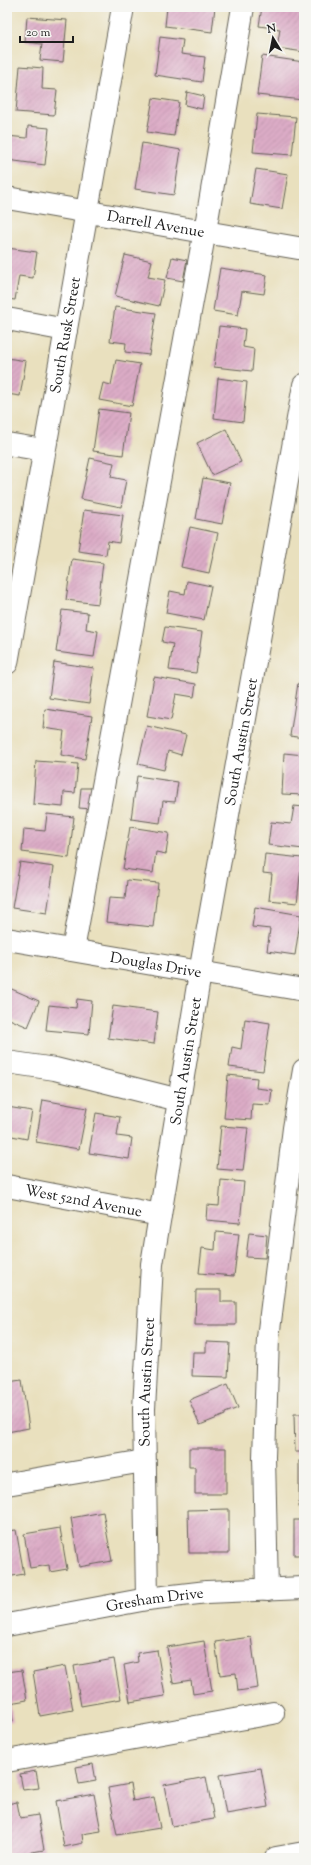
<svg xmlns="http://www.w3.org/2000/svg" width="311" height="1865" viewBox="0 0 311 1865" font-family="'Sorts Mill Goudy',serif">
<defs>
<pattern id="building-hatch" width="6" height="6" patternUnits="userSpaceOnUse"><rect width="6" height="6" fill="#dcacc6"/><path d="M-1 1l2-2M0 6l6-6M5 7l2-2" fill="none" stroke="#bc93aa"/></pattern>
</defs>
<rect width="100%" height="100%" fill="#f6f6f2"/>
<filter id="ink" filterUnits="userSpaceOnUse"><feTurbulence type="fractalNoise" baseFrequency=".025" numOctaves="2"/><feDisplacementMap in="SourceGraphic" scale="8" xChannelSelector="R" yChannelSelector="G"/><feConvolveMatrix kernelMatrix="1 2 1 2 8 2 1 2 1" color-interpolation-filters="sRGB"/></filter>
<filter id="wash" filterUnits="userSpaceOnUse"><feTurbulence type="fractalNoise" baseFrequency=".012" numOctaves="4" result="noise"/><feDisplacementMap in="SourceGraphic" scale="16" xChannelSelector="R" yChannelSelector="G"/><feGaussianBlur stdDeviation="0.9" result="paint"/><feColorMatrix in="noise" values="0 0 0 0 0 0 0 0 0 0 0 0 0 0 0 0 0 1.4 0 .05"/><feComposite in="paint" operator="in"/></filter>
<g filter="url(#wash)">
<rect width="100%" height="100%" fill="#e9e0be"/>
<g id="blocks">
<g fill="url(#building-hatch)">
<polygon points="167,7 215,7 212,32 165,26"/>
<polygon points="262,7 304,7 304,52 277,48 280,29 259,26"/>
<polygon points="27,17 67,20 63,62 40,60 42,44 25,42"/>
<polygon points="160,37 183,40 181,54 205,57 202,82 155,75"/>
<polygon points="262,56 304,62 303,100 257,95"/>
<polygon points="20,66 43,68 42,89 57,90 54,115 16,112"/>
<polygon points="187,92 204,96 202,109 185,105"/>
<polygon points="153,98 179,102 174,136 147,132"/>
<polygon points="257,114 296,117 292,155 253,152"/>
<polygon points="28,126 49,128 45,165 7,160 7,136 27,138"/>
<polygon points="142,143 181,150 174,195 135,189"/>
<polygon points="256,169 288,174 282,209 250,204"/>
<polygon points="7,248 37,252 33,278 19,276 15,300 7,299"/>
<polygon points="125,255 152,261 148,277 165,280 159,306 115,296"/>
<polygon points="172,257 187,260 183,281 167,278"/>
<polygon points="220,268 267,275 264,294 242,291 238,315 213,311"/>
<polygon points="115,307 156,313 149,355 125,352 126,343 110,341"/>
<polygon points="219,326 245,329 243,347 254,349 252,371 214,367"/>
<polygon points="7,358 26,361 20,396 7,394"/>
<polygon points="116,360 140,364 132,406 99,400 103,383 111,385"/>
<polygon points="218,378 247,382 243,422 214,418"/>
<polygon points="99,409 129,413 123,455 93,451"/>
<polygon points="226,429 241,462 212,475 197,443"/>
<polygon points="90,458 114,463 111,477 126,480 121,507 81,499"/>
<polygon points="203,478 230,483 222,524 196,519"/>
<polygon points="84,510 123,515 119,543 108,541 106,555 78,551"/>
<polygon points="190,527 218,533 209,573 181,567"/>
<polygon points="72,559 103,563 98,604 66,600"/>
<polygon points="187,581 211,586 204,620 166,613 170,591 185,594"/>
<polygon points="62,610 88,613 86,629 98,631 94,657 56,652"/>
<polygon points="165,627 202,632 196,673 169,670 173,644 162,642"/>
<polygon points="54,662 94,668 89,704 49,698"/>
<polygon points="154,677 196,684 194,697 176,694 171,720 147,716"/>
<polygon points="298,683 304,684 304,738 290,736"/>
<polygon points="45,709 92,716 85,759 61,755 64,731 43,728"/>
<polygon points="147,726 186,735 181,755 168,751 164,770 138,764"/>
<polygon points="284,753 304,755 304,795 282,794"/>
<polygon points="36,761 78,764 75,793 64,792 63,807 33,804"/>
<polygon points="137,776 178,782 175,802 163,801 160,823 131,819"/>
<polygon points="81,788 92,788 91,809 79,808"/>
<polygon points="294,806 304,807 304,849 268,845 271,822 291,824"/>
<polygon points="47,814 74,817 69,858 22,852 24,829 45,831"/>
<polygon points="130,827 169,833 166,854 156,852 153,873 123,869"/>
<polygon points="265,854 302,858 297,903 269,900 272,874 263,873"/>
<polygon points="20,862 54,867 47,913 12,908"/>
<polygon points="127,880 158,883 153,927 106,922 109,898 125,899"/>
<polygon points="255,907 301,915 295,955 267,951 270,929 252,927"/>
<polygon points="7,987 39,1001 28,1027 7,1018"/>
<polygon points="77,999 92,1001 89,1034 46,1030 49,1005 76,1008"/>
<polygon points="113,1006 158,1012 154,1044 108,1038"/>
<polygon points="245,1019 270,1023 263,1071 229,1067 232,1047 241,1049"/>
<polygon points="228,1075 257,1078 256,1088 272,1090 270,1105 252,1104 251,1120 224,1118"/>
<polygon points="43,1100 87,1108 79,1149 36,1142"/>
<polygon points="7,1107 32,1111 27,1139 7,1135"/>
<polygon points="96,1113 120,1117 117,1136 132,1138 129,1159 89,1153"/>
<polygon points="221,1126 248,1128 243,1171 217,1169"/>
<polygon points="221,1180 244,1182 240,1223 206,1220 207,1205 219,1206"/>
<polygon points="216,1232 239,1234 234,1276 199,1273 202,1248 215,1250"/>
<polygon points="249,1233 267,1235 265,1258 246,1257"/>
<polygon points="196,1290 221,1290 221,1302 236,1302 236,1325 195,1325"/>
<polygon points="206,1342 230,1343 228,1377 192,1376 193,1352 206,1352"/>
<polygon points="22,1380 29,1428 7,1432 7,1382"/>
<polygon points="228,1384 238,1408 225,1413 225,1415 200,1425 189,1400"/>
<polygon points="294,1414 304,1414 304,1452 295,1452"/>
<polygon points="189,1448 226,1448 226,1494 195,1494 195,1467 189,1467"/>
<rect x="299" y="1461" width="5" height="46"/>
<polygon points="229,1509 229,1553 189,1553 188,1510"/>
<polygon points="103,1512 112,1561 79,1567 71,1518"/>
<rect x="294" y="1520" width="10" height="35"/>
<polygon points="60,1528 67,1569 50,1572 49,1565 30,1568 24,1534"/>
<polygon points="16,1530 24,1574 7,1577 7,1531"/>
<polygon points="251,1637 258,1688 238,1691 236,1673 220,1675 215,1642"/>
<polygon points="204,1641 212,1691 193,1694 191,1680 173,1683 167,1647"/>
<polygon points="157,1650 165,1696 130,1702 124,1665 138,1662 137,1653"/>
<polygon points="114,1659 121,1699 81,1706 74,1666"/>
<polygon points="65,1666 73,1710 40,1716 33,1672"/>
<polygon points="22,1670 27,1700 10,1703 13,1721 7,1722 7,1672"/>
<polygon points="93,1764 96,1781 79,1784 76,1767"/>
<polygon points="261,1768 268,1807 226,1814 219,1775"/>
<polygon points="36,1771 39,1788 23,1790 20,1774"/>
<polygon points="206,1777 214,1819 172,1826 164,1785"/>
<polygon points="130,1784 133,1801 154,1797 160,1828 117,1835 108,1788"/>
<polygon points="94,1794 101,1831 82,1834 83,1843 64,1847 56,1801"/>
<polygon points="17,1802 20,1818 38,1815 44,1850 8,1856 7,1804"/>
</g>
</g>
</g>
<g filter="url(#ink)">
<use href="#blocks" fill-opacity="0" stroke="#646155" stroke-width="1"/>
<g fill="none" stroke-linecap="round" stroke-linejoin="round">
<defs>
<g id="minor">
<polyline points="7,319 66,330"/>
<polyline points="7,444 44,450"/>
<path id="s1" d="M7,663l116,-656"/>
<path id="s2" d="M7,939l297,51"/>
<polyline points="73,950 208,214 243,7"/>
<polyline points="7,1062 55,1069 179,1100"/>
<path id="s3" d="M7,1186l153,29"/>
<polyline points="7,1484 144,1461"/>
<polyline points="267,1590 264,1457 268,1338 294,1128 304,1070"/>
<path id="s4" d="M147,1599l-3,-190 8,-145 48,-291 104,-588"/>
<path id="s5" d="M7,1625l140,-26 60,-7 97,-4"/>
<polyline points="7,1761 273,1713"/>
<polyline points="276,1858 304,1853"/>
</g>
<g id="major">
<path id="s6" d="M7,198l297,51"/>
</g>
</defs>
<use href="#minor" stroke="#646155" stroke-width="24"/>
<use href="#major" stroke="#646155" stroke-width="24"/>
<use href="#minor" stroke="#fff" stroke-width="22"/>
<use href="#major" stroke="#fff" stroke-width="22"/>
</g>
</g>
<g text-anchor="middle" stroke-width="4" stroke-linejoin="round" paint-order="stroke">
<g font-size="15" fill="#1c1c1c" stroke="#f6f6f2">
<text dy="5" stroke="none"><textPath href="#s6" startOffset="151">Darrell Avenue</textPath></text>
<text dy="5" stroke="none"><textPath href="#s1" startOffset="333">South Rusk Street</textPath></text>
<text dy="5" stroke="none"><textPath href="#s4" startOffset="865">South Austin Street</textPath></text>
<text dy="5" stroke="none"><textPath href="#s2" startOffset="151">Douglas Drive</textPath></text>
<text dy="5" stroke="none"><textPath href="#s4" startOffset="541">South Austin Street</textPath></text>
<text dy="5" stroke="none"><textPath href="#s3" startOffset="78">West 52nd Avenue</textPath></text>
<text dy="5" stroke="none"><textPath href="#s4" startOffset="217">South Austin Street</textPath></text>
<text dy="5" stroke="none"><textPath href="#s5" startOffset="150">Gresham Drive</textPath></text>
</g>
</g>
<rect width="311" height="1865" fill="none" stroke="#f6f6f2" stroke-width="24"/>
<g transform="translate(273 38) rotate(350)" stroke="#f6f6f2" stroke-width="3" paint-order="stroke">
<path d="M0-3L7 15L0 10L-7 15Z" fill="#1c1c1c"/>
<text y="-6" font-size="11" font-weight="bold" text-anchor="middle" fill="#1c1c1c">N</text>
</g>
<path d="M20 36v6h53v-6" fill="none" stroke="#1c1c1c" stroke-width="2"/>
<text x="26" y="36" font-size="12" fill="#1c1c1c" stroke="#f6f6f2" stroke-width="3" paint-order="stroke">20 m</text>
</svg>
